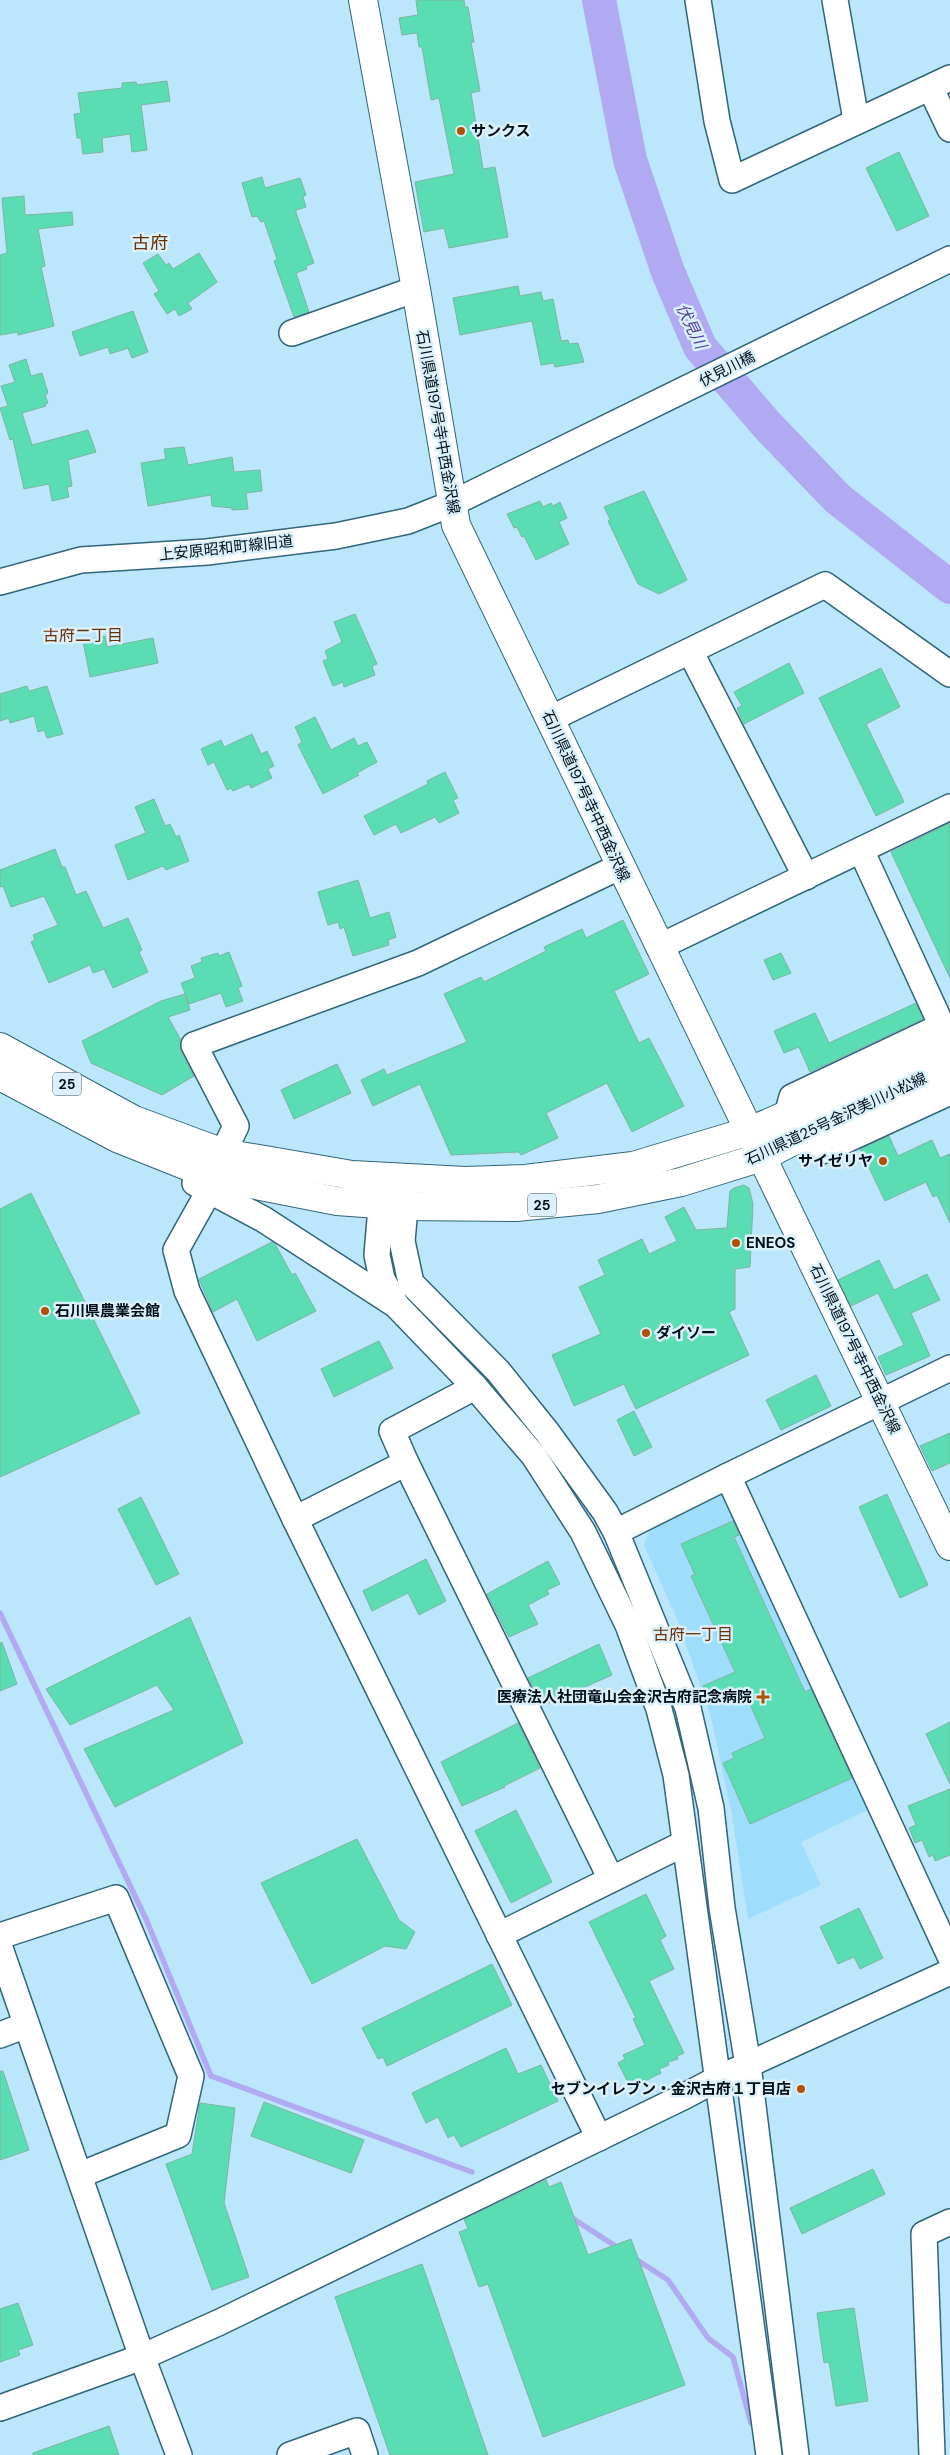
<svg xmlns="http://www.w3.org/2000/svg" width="950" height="2455" viewBox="0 0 950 2455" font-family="'DM Sans','Noto Sans JP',sans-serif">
<rect width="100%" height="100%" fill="#bbe6fb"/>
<polygon fill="#9edefc" points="718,1492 728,1496 872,1808 801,1842 821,1885 748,1919 732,1815 711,1717 678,1621 644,1545 652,1524"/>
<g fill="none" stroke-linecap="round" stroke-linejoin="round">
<g stroke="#b1a9f2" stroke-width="5.5">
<polyline points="0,1613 146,1919 211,2076 472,2172"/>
<polyline points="569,2216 620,2249"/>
<polyline points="634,2258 668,2280 708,2338 733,2357 751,2423"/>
</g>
<polyline stroke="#b1a9f2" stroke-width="34" points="599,0 630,160 668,272 700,347 766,424 838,499 950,587"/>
</g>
<g fill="#5addb3" stroke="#7cb5a0">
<polygon points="416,0 464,0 465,7 468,7 474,42 471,42 480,91 471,93 483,169 495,167 508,237 449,248 444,228 424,232 415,182 454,174 439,98 431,100 422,47 419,47 417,33 402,35 399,18 418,15"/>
<polygon points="167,81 170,101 141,105 147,150 132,152 130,134 102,138 103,152 83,154 81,138 77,138 74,114 81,113 78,93 122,88 122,83 136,82 137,85"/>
<polygon points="899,152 929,216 897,231 866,168"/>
<polygon points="262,177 265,188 300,178 306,195 303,197 306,207 296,210 296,213 314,263 306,266 307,269 296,273 309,312 294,317 274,261 277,259 264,221 261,222 257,216 252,217 242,183"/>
<polygon points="24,196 25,215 72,212 73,225 38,229 45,266 41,267 54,326 18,335 18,332 0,335 0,255 7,253 2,198"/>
<polygon points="199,253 217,282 188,303 192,309 179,316 175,309 167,314 154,294 159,291 143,263 158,254 166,265 169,263 173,269"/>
<polygon points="518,286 520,296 541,292 543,301 553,299 561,341 568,340 569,344 578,343 584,362 555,367 554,363 541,365 532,321 460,335 453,298"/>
<polygon points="133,311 148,352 132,358 128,348 110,354 108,347 80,356 72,332"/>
<polygon points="26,359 31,376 42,373 48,393 45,395 48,403 45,404 46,406 22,413 32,445 88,430 96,452 68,460 72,486 67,487 69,497 52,501 49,484 24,489 13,439 10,440 0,408 8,406 1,386 15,382 9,365"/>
<polygon points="184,447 188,465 232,457 234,472 260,470 262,491 246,493 248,509 232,510 232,508 212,506 211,495 148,506 141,463 166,459 164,449"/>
<polygon points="644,491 687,580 659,594 638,584 608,521 610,519 604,507"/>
<polygon points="540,501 543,507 551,503 553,506 560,502 567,518 559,522 569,544 536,560 524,536 522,537 517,527 514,528 507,514"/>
<polygon points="355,614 377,664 372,666 375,675 344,687 343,682 333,686 323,661 328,659 325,651 342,642 334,622"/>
<polygon points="105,636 107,647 153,638 158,663 90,677 83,641"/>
<polygon points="789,663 804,693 744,724 737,708 742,706 734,692"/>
<polygon points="881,668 900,707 866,724 904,802 876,816 819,698"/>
<polygon points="27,686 29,691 47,686 63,734 47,738 44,730 38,732 34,716 10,723 9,718 0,721 0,694"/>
<polygon points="315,717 331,750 354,738 358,746 367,742 377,762 357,773 359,775 323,794 298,745 302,742 295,727"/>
<polygon points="252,734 261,754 267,751 274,766 268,769 272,778 251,788 249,784 233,791 231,788 227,790 214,762 208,765 201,749 221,740 224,747"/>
<polygon points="445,772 458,798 453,800 459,813 439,823 435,817 401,833 396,824 374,835 364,816 428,784 427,781"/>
<polygon points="154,799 165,826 170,824 176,837 179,835 189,861 166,870 163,866 128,880 115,845 146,833 135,807"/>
<polygon points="950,823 950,978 891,852"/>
<polygon points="55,849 62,867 65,867 76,895 86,891 103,928 128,918 142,950 139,952 148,972 113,988 104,969 93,973 90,965 49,983 31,942 35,940 33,935 58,925 44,896 11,907 3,886 0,887 0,870"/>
<polygon points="358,880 370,918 389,912 396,937 388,940 389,945 353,956 344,927 340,929 338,922 328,925 318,892"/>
<polygon points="623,920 649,974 614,991 639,1043 649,1038 684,1106 632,1132 607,1083 546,1113 558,1138 521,1155 519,1152 451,1155 420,1084 373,1106 361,1080 384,1069 387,1075 467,1042 444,994 481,977 484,982 546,951 544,947 582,929 586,938"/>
<polygon points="229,952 242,986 238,988 243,1001 226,1007 221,993 189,1004 181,983 195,978 191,966 202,962 201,958 218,953 219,956"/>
<polygon points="781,953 791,973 773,980 764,960"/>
<polygon points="185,994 190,1010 168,1017 181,1040 181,1052 194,1076 162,1095 91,1063 82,1041 161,1001"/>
<polygon points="916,1003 923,1019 810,1072 799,1047 784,1053 774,1031 815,1013 829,1043"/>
<polygon points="337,1064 351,1093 294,1119 281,1090"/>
<polygon points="889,1136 898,1156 932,1140 940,1158 950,1154 950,1223 937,1195 933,1197 926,1182 885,1201 860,1149"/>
<polygon points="744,1185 749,1188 753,1204 750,1267 735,1269 735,1309 729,1312 749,1355 636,1409 624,1384 574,1406 552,1355 601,1334 579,1287 605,1275 598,1260 642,1239 649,1254 677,1241 665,1217 684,1207 696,1230 727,1228 730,1191 734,1188"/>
<polygon points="31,1193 140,1413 0,1477 0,1209"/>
<polygon points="272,1242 275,1244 292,1275 295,1273 316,1311 257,1341 237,1299 213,1312 199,1279"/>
<polygon points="879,1260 894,1290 927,1274 940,1300 911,1313 930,1356 886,1375 878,1357 904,1345 878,1293 851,1306 838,1280"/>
<polygon points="379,1341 393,1368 334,1397 321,1369"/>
<polygon points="816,1375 831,1406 781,1430 766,1400"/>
<polygon points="634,1411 652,1447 634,1456 617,1420"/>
<polygon points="950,1433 950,1463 932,1471 920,1446"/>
<polygon points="887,1494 928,1585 900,1598 859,1507"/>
<polygon points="141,1497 179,1574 156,1585 118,1509"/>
<polygon points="733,1521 739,1535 734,1537 805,1692 811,1689 852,1778 750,1824 723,1763 734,1758 732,1753 765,1738 744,1691 711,1705 707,1695 703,1686 735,1672 691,1576 695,1575 681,1544"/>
<polygon points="426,1559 446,1601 419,1615 408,1593 372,1611 363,1591"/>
<polygon points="548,1561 560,1584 547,1590 549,1594 528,1605 538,1624 509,1637 487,1594"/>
<polygon points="190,1617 243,1743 115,1807 84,1749 174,1710 157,1685 70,1725 46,1689"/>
<polygon points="2,1642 17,1684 0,1691 0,1643"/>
<polygon points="599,1644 612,1675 542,1706 528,1678"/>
<polygon points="950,1722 950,1784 926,1734"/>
<polygon points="518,1723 540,1768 504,1786 505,1787 462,1806 441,1762"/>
<polygon points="950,1789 950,1855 935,1861 933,1855 929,1857 922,1840 915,1843 909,1828 916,1825 908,1806"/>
<polygon points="516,1810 552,1882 511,1903 475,1831"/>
<polygon points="357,1839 399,1920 415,1932 406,1949 385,1946 312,1984 261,1883"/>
<polygon points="646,1894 666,1936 660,1940 674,1969 649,1981 684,2053 677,2056 678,2059 668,2062 669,2065 659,2069 661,2073 631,2088 618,2063 625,2059 623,2055 645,2045 633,2019 636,2018 589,1922"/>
<polygon points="859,1908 883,1958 860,1969 854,1957 838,1964 820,1927"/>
<polygon points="492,1964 512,2005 387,2066 383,2057 378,2059 362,2028"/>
<polygon points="506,2048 518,2074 541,2065 558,2101 461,2147 454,2135 448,2138 438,2117 426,2123 412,2093"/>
<polygon points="0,2071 3,2071 29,2150 0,2160"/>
<polygon points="264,2102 364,2140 351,2173 251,2136"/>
<polygon points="200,2103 235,2108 224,2203 249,2277 212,2290 166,2164 192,2154"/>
<polygon points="873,2169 885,2194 802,2234 790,2208"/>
<polygon points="546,2180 549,2187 561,2182 588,2255 631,2239 685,2385 543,2437 488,2284 479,2287 459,2232 468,2229 464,2219"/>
<polygon points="422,2264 488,2455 390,2455 335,2297"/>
<polygon points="18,2303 33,2345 18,2350 20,2355 0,2362 0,2309"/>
<polygon points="854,2308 868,2401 836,2406 829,2362 824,2363 817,2313"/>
<polygon points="109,2426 119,2455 33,2455 33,2453"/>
</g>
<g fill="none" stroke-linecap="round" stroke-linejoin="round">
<defs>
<g id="minor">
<polyline points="698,0 717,121 732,180 950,78"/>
<polyline points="835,0 856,120"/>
<polyline points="931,89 950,129"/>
<polyline points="292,333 416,289"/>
<polyline points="0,582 81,560 207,552 336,536 408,521 451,504 950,259"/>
<polyline points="690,651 806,877"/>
<polyline points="550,719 825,585 950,674"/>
<polyline points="659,947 950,807"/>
<polyline points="787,1115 792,1097 942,1026 861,850"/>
<polyline points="797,1139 822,1151 950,1092"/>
<polyline points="195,1183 263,1219 396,1305 475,1387 534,1456 583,1532 628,1625 659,1709 676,1775 769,2455"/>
<polyline points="383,1184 377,1255 382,1279 396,1305"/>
<polyline points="407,1186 402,1241 411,1283 498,1371 547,1432 605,1512 616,1532 688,1708 711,1808 722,1908 748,2065 796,2455"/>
<polyline points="406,1463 392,1431 475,1387"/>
<polyline points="728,1476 950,1368"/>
<polyline points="295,1519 406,1463 611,1879"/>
<polyline points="616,1532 728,1476 950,1956"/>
<polyline points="499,1935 685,1843"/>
<polyline points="0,1936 116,1898 191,2076 178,2135 80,2175"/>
<polyline points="0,1948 142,2357 179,2455"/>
<polyline points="0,2035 26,2025"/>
<polyline points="599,2138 295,1519 187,1291 176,1250 209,1191 223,1153 236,1126 194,1045 418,963 619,867"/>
<polyline points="0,2408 142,2357 220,2322 685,2096 717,2079 950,1972"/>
<polyline points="290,2455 357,2431 365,2455"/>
<polyline points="932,2455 924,2234 950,2222"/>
</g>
<g id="major">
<polyline points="363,0 416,289 456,525 950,1546"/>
<polyline points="0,1047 134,1120 223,1153 352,1175 465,1181 525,1179 633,1166 750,1131 950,1044"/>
<polyline points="0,1076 117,1138 215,1177 337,1201 405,1206 516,1207 598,1199 681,1182 762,1157 846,1114 950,1066"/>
</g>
</defs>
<use href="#minor" stroke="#30657c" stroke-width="28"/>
<use href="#major" stroke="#30657c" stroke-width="30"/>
<use href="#minor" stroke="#fff" stroke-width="25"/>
<use href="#major" stroke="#fff" stroke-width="28"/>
</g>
<g fill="#af5003" stroke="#daf0fa" stroke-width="2">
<circle cx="461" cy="131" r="5"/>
<circle cx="883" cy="1161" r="5"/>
<circle cx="736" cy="1243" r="5"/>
<circle cx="45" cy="1311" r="5"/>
<circle cx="646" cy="1333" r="5"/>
<path d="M760.5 1689.5h5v5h5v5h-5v5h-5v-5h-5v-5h5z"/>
<circle cx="801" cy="2089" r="5"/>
</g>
<g text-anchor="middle" stroke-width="5" stroke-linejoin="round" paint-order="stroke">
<g fill="#daf0fa" stroke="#41525b" stroke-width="1">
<rect x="53" y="1072.5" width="28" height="23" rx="4"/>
<rect x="528" y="1193.5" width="28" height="23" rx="4"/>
</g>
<g font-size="14" font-weight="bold" fill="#000e17">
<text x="67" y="1089">25</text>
<text x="542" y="1210">25</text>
</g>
<g font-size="15" font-weight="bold" fill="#000e17" stroke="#daf0fa" text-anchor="start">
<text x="471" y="136">サンクス</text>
<text x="873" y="1166" text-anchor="end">サイゼリヤ</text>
<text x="746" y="1248">ENEOS</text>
<text x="55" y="1316">石川県農業会館</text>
<text x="656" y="1338">ダイソー</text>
<text x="752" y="1702" text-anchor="end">医療法人社団竜山会金沢古府記念病院</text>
<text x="791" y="2094" text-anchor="end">セブンイレブン・金沢古府１丁目店</text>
</g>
<g font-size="15" fill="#000e17" stroke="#daf0fa">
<text transform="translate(727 369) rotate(-27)" y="5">伏見川橋</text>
<text transform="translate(438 422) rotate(80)" y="5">石川県道197号寺中西金沢線</text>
<text transform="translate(226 548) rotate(-6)" y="5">上安原昭和町線旧道</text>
<text transform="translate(586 796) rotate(65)" y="5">石川県道197号寺中西金沢線</text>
<text transform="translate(836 1119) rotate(-25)" y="5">石川県道25号金沢美川小松線</text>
<text transform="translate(855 1349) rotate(64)" y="5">石川県道197号寺中西金沢線</text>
</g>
<g font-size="16" font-style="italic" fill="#543ba4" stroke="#daf0fa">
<text transform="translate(692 326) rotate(64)" y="6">伏見川</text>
</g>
<g font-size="16" fill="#6b2f03" stroke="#daf0fa">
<text x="83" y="641">古府二丁目</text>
<text x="693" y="1640">古府一丁目</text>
</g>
<g font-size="18" fill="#6b2f03" stroke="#daf0fa">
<text x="150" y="249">古府</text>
</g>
</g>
</svg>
